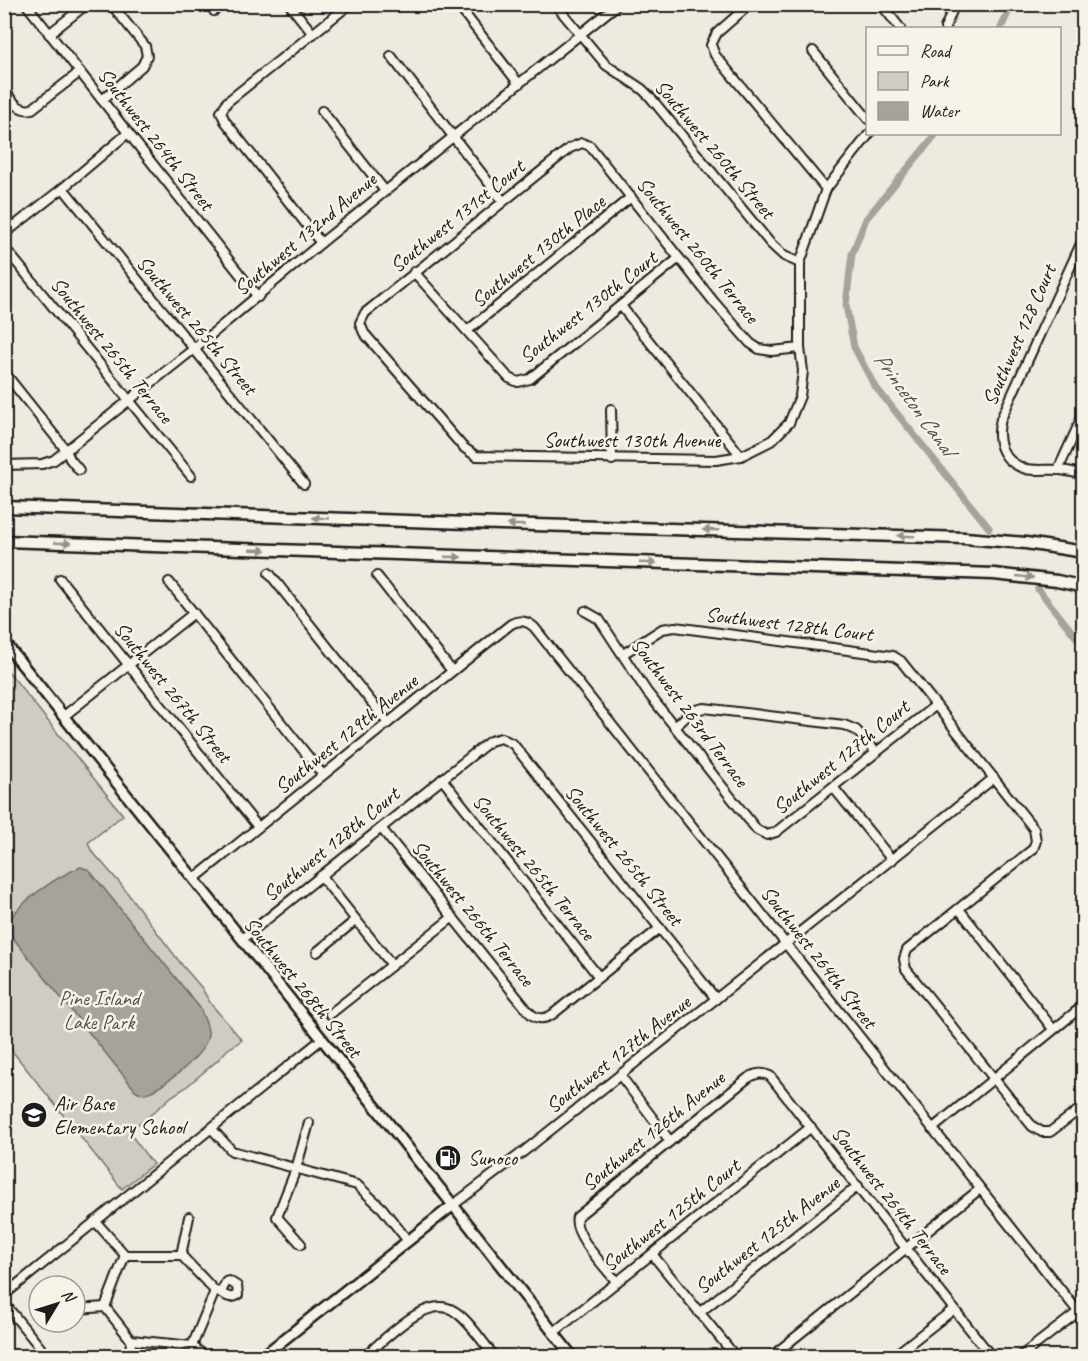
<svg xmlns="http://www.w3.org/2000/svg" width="1088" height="1361" viewBox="0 0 1088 1361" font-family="Caveat,sans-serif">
<rect width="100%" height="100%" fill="#eeeae0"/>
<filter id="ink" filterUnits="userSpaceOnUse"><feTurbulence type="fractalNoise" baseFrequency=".0167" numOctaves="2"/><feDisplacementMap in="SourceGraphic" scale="12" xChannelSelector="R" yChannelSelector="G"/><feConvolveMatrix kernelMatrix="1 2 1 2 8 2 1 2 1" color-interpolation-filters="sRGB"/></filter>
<g filter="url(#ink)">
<polygon fill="#cfccc3" stroke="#767470" stroke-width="1.5" points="4,666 123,815 88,843 91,850 119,882 182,965 201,987 211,1004 242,1040 227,1050 218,1060 185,1088 172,1096 147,1118 128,1131 153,1164 122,1189 5,1042"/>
<path fill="#a6a39d" stroke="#6f6d69" stroke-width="1.5" d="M81,867l8,3 111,138c3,8 9,18 8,27 -3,21 -45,53 -64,59l-8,-3 -123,-153 -6,-14c12,-22 50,-48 74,-57z"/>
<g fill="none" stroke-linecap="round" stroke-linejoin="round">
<g stroke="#a6a39d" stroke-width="7">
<polyline points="1001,28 1012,4"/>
<polyline points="936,134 866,219 852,254 846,305 854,347 874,385 989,528"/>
<polyline points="1038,589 1084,647"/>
</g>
<defs>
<g id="minor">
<polyline points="26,4 258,297"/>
<polyline points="289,4 313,34"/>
<polyline points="457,4 519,84"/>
<polyline points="555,4 606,65 642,89 651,98 770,243 784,256 800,263"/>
<polyline points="750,4 717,33 711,45 715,55 826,189"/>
<polyline points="881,4 900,28"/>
<polyline points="1083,4 1084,5"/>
<polyline points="214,11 222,4"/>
<polyline points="945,28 955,4"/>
<polyline points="49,34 87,4"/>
<polyline points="813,51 868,119"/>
<polyline points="391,56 503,201"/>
<path d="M4,90c8,10 14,22 28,19l48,-37"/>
<polyline points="102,100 142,66 147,56 145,46 111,4"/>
<polyline points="322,111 385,191"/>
<polyline points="63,188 304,484"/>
<polyline points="4,234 63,188 128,133"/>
<path d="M1084,237l-83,182c-6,22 1,43 25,50 10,2 23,0 34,1 8,1 16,3 24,4"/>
<polyline points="321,243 225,121 221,112 227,102 350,4"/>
<polyline points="4,247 191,476"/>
<polyline points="414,272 509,378 518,382 530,379 679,258"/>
<polyline points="621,306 741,456"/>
<polyline points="467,331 631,197"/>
<polyline points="800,348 772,351 759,349 750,343 714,302 590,146 582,143 570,148 365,313 360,323 364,333 463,447 476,456 716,460 741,456 771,441 789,423 800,396 803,371 800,348 800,263 826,189 869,134"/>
<polyline points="4,372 66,450 70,459 79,470"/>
<polyline points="611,409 612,460"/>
<polyline points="4,465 42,464 54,460 195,348 321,243 618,4"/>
<polyline points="1058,470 1084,413"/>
<polyline points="269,573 388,723"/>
<polyline points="377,576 452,671"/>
<polyline points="60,579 258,827"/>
<polyline points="169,582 323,775"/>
<polyline points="585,611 599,619 647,692 757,830 767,835 776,832 936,705"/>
<polyline points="623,654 662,629 675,627 893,656 901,661 1034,829 1036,841 1033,849 907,950 904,959 906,969 1032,1126 1042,1132 1050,1132 1084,1106"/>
<polyline points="64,716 194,613"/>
<polyline points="676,726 692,711 704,708 844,725 856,730 876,752"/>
<polyline points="442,779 599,977"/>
<polyline points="833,787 892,860"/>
<path d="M381,828l147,183c8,9 16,9 25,3l107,-86"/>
<polyline points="321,876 392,965"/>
<path d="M194,879l317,-255c9,-5 16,-3 23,3l550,692"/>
<polyline points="959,909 1053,1029"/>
<polyline points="242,939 490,741 501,738 513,744 716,999"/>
<polyline points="317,952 356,920"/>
<polyline points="330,1014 453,917"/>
<polyline points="620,1075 670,1141"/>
<polyline points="212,1129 232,1151 357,1185 382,1208 408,1241"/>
<polyline points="932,1129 1084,1005"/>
<polyline points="452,1206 523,1152 994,778"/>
<polyline points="95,1221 125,1255 181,1255 215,1291"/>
<polyline points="301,1244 277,1217 296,1169 309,1123"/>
<polyline points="652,1254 735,1356"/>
<polyline points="181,1255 189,1217"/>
<path d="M616,1281c-11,-14 -44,-47 -39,-64l171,-139c8,-5 14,-6 22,-2l221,280"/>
<polyline points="4,1295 322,1039"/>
<polyline points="4,1303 47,1356"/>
<polyline points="105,1307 125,1255"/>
<polyline points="77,1309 105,1307 131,1340 130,1356"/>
<polyline points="699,1313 858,1186"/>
<polyline points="553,1333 811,1127"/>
<polyline points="131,1340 192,1346 205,1356"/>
<path d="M192,1346l23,-55c9,2 14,10 23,4l-1,-9 -8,-5 -3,1 -5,10"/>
<path d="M365,1356c20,-16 62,-63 89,-45 15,9 29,32 40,45"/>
<polyline points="772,1356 980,1189"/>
<polyline points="894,1356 954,1309"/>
<polyline points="1021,1356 1078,1312"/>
</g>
<g id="major">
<polyline points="4,642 322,1039 572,1356"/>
<polyline points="263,1356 452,1206"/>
</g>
<g id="highway">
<polyline points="4,507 437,522 965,538 1026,543 1084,552"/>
<polyline points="4,541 994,574 1057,581 1084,587"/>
</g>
</defs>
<use href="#minor" stroke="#1c1c1c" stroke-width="12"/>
<use href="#major" stroke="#1c1c1c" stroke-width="14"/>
<use href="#highway" stroke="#1c1c1c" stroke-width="15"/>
<use href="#minor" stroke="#f7f3e8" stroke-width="8"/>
<use href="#major" stroke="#f7f3e8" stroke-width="9"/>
<use href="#highway" stroke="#f7f3e8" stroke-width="10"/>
</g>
<defs><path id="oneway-solid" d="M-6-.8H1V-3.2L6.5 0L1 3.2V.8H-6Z" transform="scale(1.5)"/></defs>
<g fill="#94928c">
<use href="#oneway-solid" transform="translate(321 518) rotate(-178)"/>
<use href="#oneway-solid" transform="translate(516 525) rotate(-178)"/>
<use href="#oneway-solid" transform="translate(711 530) rotate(-178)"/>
<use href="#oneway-solid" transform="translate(906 536) rotate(-178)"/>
<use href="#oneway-solid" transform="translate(63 543) rotate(2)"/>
<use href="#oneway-solid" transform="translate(258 550) rotate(2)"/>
<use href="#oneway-solid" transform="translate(453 557) rotate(2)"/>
<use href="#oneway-solid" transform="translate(648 563) rotate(2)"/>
<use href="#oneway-solid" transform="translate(1025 577) rotate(6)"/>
</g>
</g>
<defs>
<symbol id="school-disc" viewBox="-11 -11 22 22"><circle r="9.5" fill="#1c1c1c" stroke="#f7f3e8"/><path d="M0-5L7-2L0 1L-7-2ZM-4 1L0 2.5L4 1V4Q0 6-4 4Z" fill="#fff"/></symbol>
<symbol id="fuel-disc" viewBox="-11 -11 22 22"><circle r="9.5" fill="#1c1c1c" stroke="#f7f3e8"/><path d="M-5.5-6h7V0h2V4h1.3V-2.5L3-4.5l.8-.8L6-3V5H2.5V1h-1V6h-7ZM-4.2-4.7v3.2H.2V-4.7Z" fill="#fff"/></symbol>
</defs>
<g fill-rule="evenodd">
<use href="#school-disc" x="19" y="1100" width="30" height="30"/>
<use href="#fuel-disc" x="433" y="1143" width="30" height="30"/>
</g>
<g text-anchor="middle" stroke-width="5" stroke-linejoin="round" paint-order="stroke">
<g font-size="21" fill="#1c1c1c" stroke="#f7f3e8">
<text transform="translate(156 139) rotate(52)" y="7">Southwest 264th Street</text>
<text transform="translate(715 149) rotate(50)" y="7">Southwest 260th Street</text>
<text transform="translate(457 216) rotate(-39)" y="7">Southwest 131st Court</text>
<text transform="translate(305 234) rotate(-40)" y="7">Southwest 132nd Avenue</text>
<text transform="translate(698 250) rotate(51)" y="7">Southwest 260th Terrace</text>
<text transform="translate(538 251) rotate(-39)" y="7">Southwest 130th Place</text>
<text transform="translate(588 307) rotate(-38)" y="7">Southwest 130th Court</text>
<text transform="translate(197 325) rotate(50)" y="7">Southwest 265th Street</text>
<text transform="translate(1019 335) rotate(-66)" y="7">Southwest 128 Court</text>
<text transform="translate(112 350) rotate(51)" y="7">Southwest 265th Terrace</text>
<text x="632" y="447">Southwest 130th Avenue</text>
<text transform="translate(789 624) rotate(7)" y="7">Southwest 128th Court</text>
<text transform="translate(173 692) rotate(51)" y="7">Southwest 267th Street</text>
<text transform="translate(690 712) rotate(53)" y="7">Southwest 263rd Terrace</text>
<text transform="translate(346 734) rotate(-39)" y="7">Southwest 129th Avenue</text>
<text transform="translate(841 757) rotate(-39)" y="7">Southwest 127th Court</text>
<text transform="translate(331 844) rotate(-39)" y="7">Southwest 128th Court</text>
<text transform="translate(624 855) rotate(51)" y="7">Southwest 265th Street</text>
<text transform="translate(534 867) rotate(51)" y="7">Southwest 265th Terrace</text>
<text transform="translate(473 913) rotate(51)" y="7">Southwest 266th Terrace</text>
<text transform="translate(819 957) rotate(52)" y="7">Southwest 264th Street</text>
<text transform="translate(303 987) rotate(51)" y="7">Southwest 268th Street</text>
<text transform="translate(618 1054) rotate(-38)" y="7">Southwest 127th Avenue</text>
<text transform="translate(653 1131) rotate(-39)" y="7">Southwest 126th Avenue</text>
<text transform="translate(892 1200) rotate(52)" y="7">Southwest 264th Terrace</text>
<text transform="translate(671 1215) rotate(-38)" y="7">Southwest 125th Court</text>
<text transform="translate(767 1235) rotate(-38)" y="7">Southwest 125th Avenue</text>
</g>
<g font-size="21" fill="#52514e" stroke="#f7f3e8">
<text x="99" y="1005">Pine Island<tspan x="99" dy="24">Lake Park</tspan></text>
</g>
<g font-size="21" fill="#1c1c1c" stroke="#f7f3e8" text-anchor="start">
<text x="54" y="1110">Air Base<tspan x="54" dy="24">Elementary School</tspan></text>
<text x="468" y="1165">Sunoco</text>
</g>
<g font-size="22" font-style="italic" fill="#535250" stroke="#f7f3e8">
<text transform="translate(915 403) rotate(54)" y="8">Princeton Canal</text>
</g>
</g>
<rect width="1088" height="1361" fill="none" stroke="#f7f3e8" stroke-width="24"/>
<rect x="12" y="12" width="1064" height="1337" fill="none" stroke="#1c1c1c" stroke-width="2" filter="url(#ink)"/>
<rect x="866" y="27" width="195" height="108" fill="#f7f3e8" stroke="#9f9d96" stroke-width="1.5"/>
<rect x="878" y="46" width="30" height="9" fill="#f7f3e8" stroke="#9f9d96" stroke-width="1.5"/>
<text x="920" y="57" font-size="18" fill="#1c1c1c">Road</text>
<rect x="878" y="72" width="30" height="18" fill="#cfccc3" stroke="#9f9d96" stroke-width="1.5"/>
<text x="920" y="87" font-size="18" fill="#1c1c1c">Park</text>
<rect x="878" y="102" width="30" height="18" fill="#a6a39d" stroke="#9f9d96" stroke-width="1.5"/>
<text x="920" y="117" font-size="18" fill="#1c1c1c">Water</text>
<g transform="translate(57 1304) rotate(52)"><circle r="28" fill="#f7f3e8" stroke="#9f9d96" stroke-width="1.5"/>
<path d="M0-4.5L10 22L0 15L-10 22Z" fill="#1c1c1c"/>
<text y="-9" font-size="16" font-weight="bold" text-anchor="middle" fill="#1c1c1c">N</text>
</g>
</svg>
